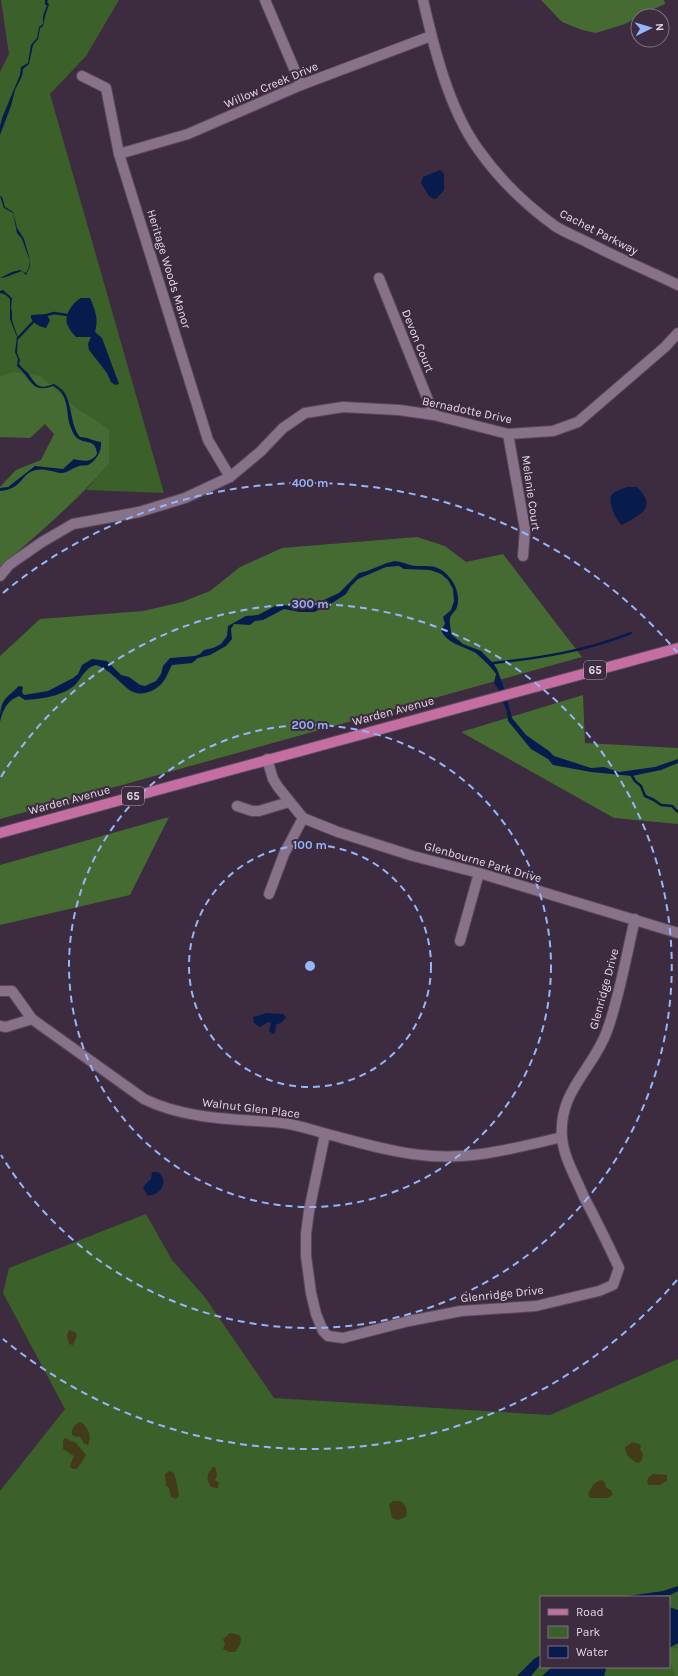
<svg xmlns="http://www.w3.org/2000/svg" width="678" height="1676" viewBox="0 0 678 1676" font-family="Karla,sans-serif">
<rect width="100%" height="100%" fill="#3d2b3f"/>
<g fill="#3c6029" fill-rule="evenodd">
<polygon points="1,0 119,0 86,56 50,94 164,493 86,490 109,464 109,429 73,405 0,377 0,72 9,54"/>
<path d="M146,1214l26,46 32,36 70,102 276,17 128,-56v317h-678v-185l65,-82 -62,-116 6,-25zM541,1597h128v70h-128z"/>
</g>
<g fill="#456b32">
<polygon points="541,0 664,0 665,4 638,16 638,17 625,24 596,33 582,30 562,22"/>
<path d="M13,372l27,4 33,29 36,24v35c-33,38 -71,70 -109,103v-80l16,-17 25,-10 13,-26 -9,-10 -15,14 -30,-1v-60z"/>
<polygon points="417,537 445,546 466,562 503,554 582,657 0,819 0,656 40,619 143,611 182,602 210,591 240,567 282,548"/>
<polygon points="583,695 585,743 678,748 678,824 614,818 461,732"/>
<polygon points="169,817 130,895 0,925 0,865"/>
<polygon points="678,1648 678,1676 675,1676 669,1657 669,1649"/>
</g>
<g fill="#423a19">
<polygon points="69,1330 75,1332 77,1335 73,1345 69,1344 67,1336"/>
<path d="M81,1422c8,7 11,13 7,23l-5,-2v-2l-4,-5 -2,1 -5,-2c-1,-6 3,-12 9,-13z"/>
<polygon points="65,1438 76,1443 86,1455 77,1469 72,1469 70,1466 74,1456 63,1449 63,1441"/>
<path d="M633,1442l6,2 2,2 -1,3 3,5 -1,6 -4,3c-7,-3 -13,-8 -13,-16z"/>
<path d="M213,1467h2l2,8 -2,5 4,3 -1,5 -7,-1c-5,-9 -5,-12 2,-20z"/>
<path d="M169,1471l5,2c2,6 4,16 5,23l-3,3 -5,-2 -2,-9 -3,-2 -1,-12z"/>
<polygon points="653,1474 667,1475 667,1481 659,1485 649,1485 647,1482 648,1478"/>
<path d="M602,1480l3,3 1,5 5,2 2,5 -6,3h-17l-2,-4c3,-6 6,-13 14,-14z"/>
<path d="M393,1501h7c6,3 8,10 6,16l-8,3 -6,-2 -3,-13z"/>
<polygon points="230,1633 239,1635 241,1638 240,1645 235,1652 229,1652 223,1649 225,1644 223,1639"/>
</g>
<g fill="#071b4d">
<polygon points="45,0 48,0 47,2 49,4 45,16 43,26 40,28 38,39 33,45 29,64 23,69 22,76 15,90 11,106 0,135 0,126 2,118 20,75 21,67 28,63 31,45 37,38 39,27 43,24 43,16 47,5 45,5"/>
<polygon points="440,170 444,174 444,190 437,198 434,199 429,196 421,183 423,177"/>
<path d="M0,196l2,1 3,10 8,5 4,16 7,11 6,21v6l-4,9 -4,-4c-7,2 -16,7 -22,7l12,-6 8,-2 6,3 3,-6 1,-6 -8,-22 -5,-6 -4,-20 -9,-5z"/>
<path d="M3,290l9,8 -1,10 1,4v8l6,18 -1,15 3,7 -1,4c3,4 6,6 9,9 9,13 10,17 26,11 3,2 8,5 10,8 9,14 6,33 16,45 8,0 13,4 21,5 1,9 -5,19 -13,23 -3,1 -6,0 -9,1 -7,2 -11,7 -18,7 -7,-1 -17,-5 -25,-3 -16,3 -12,19 -36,21v-3l8,-1 27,-21 28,3 11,-10c9,2 17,4 23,-5 -1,-17 -13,-8 -22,-18 -2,-2 -3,-6 -4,-8 -6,-13 0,-33 -18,-42 -22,8 -21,-7 -36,-20l1,-7 -3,-7 2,-15 -7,-18v-20l-4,-4 -6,-2v-2z"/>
<path d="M81,298h9c5,12 9,21 5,34l7,6 17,46 -4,1 -4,-3 -4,-9 -18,-23 -1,-6 3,-7h-15c-3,-3 -6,-7 -8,-11 -5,-10 4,-23 13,-28z"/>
<path d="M46,314l4,6 -4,8c-8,-2 -12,-4 -15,-10v-3z"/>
<path d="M627,487h10c21,21 4,27 -15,38 -5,-3 -14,-22 -11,-29 2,-5 11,-7 16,-9z"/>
<path d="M395,561c7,1 9,2 15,4 8,2 17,0 25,2 15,5 27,24 22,40 -1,4 -6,7 -7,11 -1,5 1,11 1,16l12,10 18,7 12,12 4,6 6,16 9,33 14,17 23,16 5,5 37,12 13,-1 15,5 36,-5 23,-8v4l-17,7 -29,6 -41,-4 -38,-7 -5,-6 -17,-10 -23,-28 -1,-9 -9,-23 -4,-6 2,-9c-2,-4 -18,-20 -22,-22 -11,-6 -27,-8 -33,-22l4,-6 -2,-7 8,-7 3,-9 -1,-12 -5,-9 -7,-6 -11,-4 -26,-1 -5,-3 -13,1 -28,12 -7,7 -5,8 -20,13 -12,5h-14l-16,-3 -21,11 -8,1 -5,4 -16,-1 -3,5 1,10 -6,7 -16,9 -12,3 -6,5 -20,2c-3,5 -5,12 -9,17 -8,10 -24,16 -35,7 -11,-9 -19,-20 -32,-24 -11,3 -13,11 -20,19 -12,12 -35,15 -51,16l-6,-4c-12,5 -16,13 -19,26 0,-22 4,-22 19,-36l4,1 -1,5 2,3 24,-4 25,-13 5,-4 4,-9 10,-6 15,2 14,14 8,2 11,8 5,1 11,-5 5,-7 2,-8 7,-8 25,-2 5,-2 4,-4 9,-2 8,-4 6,-8 1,-10 18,-10 12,-1 19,-10 24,1 14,-2 24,-11 20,-20 8,-2 20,-8z"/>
<polygon points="267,1013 283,1014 286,1017 282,1022 276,1025 275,1033 273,1034 269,1031 271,1023 268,1022 260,1027 254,1023 253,1017"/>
<path d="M152,1172h6c12,9 2,25 -11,23l-4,-8 8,-8z"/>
<polygon points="678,1586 678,1591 670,1595 621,1597 663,1591"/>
<polygon points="669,1607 678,1610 678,1643 669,1648"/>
<polygon points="541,1655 541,1664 531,1676 517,1676 534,1659"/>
<polygon points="552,1667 605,1667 606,1669 604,1676 542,1676"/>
</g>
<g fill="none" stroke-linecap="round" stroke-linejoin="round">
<g stroke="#071b4d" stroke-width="2.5">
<polyline points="47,315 54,313 67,315"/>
<polyline points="18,338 33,322"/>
<path d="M493,663c48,-5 93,-12 138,-30"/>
<polyline points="632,776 635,781 641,786 645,796 654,800 661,805 672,806 678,812"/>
</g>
<defs>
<g id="minor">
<polyline points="265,0 301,85"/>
<path d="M423,0c11,48 26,109 55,149 21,30 48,56 77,77 9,6 20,10 30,15 30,16 62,29 93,44"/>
<polyline points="82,76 106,88 119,154 208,440 230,477"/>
<polyline points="119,154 188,134 301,85 431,36"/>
<polyline points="379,278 434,415"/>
<polyline points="508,434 525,529 523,556"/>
<polyline points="0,576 9,565 42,542 73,524 139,512 185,498 230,477 260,452 283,428 305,413 343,407 399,410 434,415 508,434 553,431 578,422 665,347 678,333"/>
<polyline points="267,759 273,779 278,787 303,818 338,832 413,856 479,873 678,933"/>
<polyline points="237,806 252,811 259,811 289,802"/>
<polyline points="269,894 284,854 303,818"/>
<polyline points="460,941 479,873"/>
<path d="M0,991h12l20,28 112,80c43,21 92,20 139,24 15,2 29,7 44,11 31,8 63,18 94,21 47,6 95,-7 141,-18"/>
<polyline points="0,1026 6,1027 32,1019"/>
<path d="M325,1134l-16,77 -3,23v22l5,37 5,21 7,17 5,5 15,2 66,-17 52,-10 75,-5 63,-15 14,-6 6,-17c-11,-24 -23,-48 -35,-71 -8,-19 -20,-39 -22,-59 -4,-47 31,-68 45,-107 13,-36 19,-75 28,-112"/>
</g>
<polyline id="major" points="0,833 678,648"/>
</defs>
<use href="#minor" stroke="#594a5a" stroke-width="12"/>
<use href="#major" stroke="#594a5a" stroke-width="12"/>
<use href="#minor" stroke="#877289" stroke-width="10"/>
<use href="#major" stroke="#c56ea1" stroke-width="10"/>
</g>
<g fill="none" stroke="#95b6fd" stroke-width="2" stroke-dasharray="7 5">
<circle cx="310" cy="966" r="121"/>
<circle cx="310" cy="966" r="241"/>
<path d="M1 777A362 362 0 1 1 1 1155"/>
<path d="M677 1280A483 483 0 0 1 3 1339M3 593A483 483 0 0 1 677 652"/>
</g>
<g text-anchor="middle" stroke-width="4" stroke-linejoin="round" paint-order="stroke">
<g fill="#3d2b3f" stroke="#b1a4b2" stroke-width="1">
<rect x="584" y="661" width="22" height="18" rx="3"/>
<rect x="122" y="787" width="22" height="18" rx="3"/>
</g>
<g font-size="11" font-weight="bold" fill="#e3d8e4">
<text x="595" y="674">65</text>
<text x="133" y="800">65</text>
</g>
<g font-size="12" fill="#e3d8e4" stroke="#3d2b3f">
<text transform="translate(271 85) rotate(-23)" y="4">Willow Creek Drive</text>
<text transform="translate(599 232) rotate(27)" y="4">Cachet Parkway</text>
<text transform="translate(169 269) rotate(73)" y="4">Heritage Woods Manor</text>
<text transform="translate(418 341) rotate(68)" y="4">Devon Court</text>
<text transform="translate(467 410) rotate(12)" y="4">Bernadotte Drive</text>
<text transform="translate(531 493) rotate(82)" y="4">Melanie Court</text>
<text transform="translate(393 711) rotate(-15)" y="4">Warden Avenue</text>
<text transform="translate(69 800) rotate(-15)" y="4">Warden Avenue</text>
<text transform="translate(483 862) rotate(16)" y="4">Glenbourne Park Drive</text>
<text transform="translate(604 989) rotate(-75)" y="4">Glenridge Drive</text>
<text transform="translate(251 1108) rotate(7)" y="4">Walnut Glen Place</text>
<text transform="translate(502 1294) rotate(-6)" y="4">Glenridge Drive</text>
</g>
</g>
<circle cx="310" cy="966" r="6" fill="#95b6fd" stroke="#3d2b3f" stroke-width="2"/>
<g font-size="12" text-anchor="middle" font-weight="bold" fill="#95b6fd" stroke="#3d2b3f" stroke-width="4" stroke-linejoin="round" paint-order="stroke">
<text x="310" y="487">400 m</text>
<text x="310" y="608">300 m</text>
<text x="310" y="729">200 m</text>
<text x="310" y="849">100 m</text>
</g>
<rect x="540" y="1596" width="130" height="72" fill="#3d2b3f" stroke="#7f7081"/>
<rect x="548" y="1609" width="20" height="6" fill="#c56ea1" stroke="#7f7081"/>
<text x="576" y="1616" font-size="12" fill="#e3d8e4">Road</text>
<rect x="548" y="1626" width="20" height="12" fill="#3c6029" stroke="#7f7081"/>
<text x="576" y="1636" font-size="12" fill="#e3d8e4">Park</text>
<rect x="548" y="1646" width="20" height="12" fill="#071b4d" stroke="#7f7081"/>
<text x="576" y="1656" font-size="12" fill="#e3d8e4">Water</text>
<g transform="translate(650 28) rotate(85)"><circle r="19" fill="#3d2b3f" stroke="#7f7081"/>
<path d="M0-3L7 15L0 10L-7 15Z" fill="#95b6fd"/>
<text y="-6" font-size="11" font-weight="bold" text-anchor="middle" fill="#e3d8e4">N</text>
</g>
</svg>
